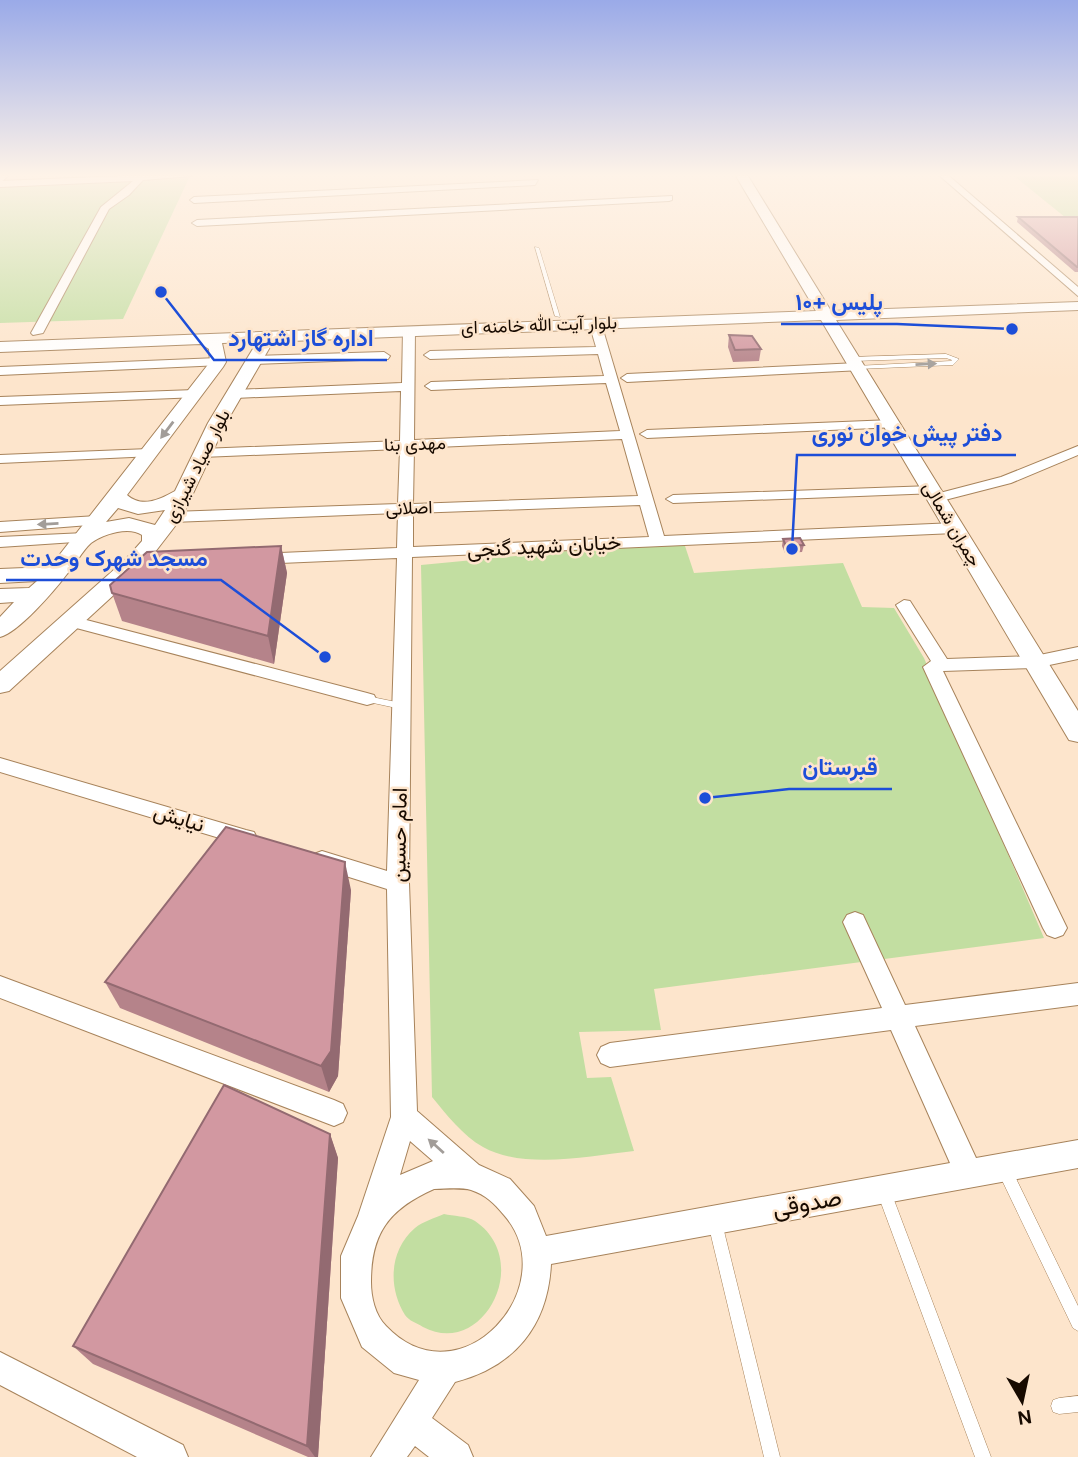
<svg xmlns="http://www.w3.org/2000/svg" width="1078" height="1457" viewBox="0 0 1078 1457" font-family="'DM Sans',Vazirmatn,sans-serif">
<rect width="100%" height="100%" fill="#fde5cc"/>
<g fill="#c2dea1">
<polygon points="1014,176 1078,176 1078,222 1071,222"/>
<polygon points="189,178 123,319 0,323 0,187"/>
<path d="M683,540l11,33 149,-10 19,44 32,1 30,50 120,280 -390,51 7,41 -82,2 8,46 24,-1 23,74c-45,5 -110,19 -151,-4 -20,-11 -37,-33 -51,-50l-11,-532z"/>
<path d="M444,1214c9,2 23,2 31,7 59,40 8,138 -52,106 -6,-4 -14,-6 -18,-12 -17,-27 -16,-65 10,-87 7,-6 20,-10 29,-14z"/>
</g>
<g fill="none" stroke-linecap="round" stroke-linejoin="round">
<defs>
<g id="lane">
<polygon points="535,247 539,248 560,317 555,316"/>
<polygon points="946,354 959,359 953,365 858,369 855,367 856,366 951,361 952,360 946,358 853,361 850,359 853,357"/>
<polygon points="367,696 401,703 406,706 401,709 364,701 362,699 364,697"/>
<polygon points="1004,1162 1009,1164 1078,1306 1078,1331 1073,1328 999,1174 997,1169 999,1164"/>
<polygon points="884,1185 889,1187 891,1192 991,1457 975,1457 877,1192 879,1187"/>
<polygon points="715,1216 720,1218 722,1223 780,1457 764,1457 708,1223 710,1218"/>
<polygon points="1078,1396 1078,1412 1059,1414 1053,1412 1051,1406 1053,1400 1059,1398"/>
</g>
<g id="street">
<polygon points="122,176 192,176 143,180 129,195 109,209 43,333 33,335 31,333 101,207 133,181 0,187 0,181"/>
<polygon points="940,176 949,176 1078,287 1078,296"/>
<polygon points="538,180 535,185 194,203 190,200 194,197"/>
<polygon points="672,196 672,200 669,201 197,226 192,223 197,220"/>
<path d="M595,320l6,3 63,213 291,-13 8,5 -8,5 -543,24 -3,326 8,228 62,54 31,14 24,27 12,30 404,-73 -59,-133 -281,37 -9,-4 -4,-8 4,-8 9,-4 272,-35 -39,-86 4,-7 8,-3 8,3 42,90 173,-22v22l-163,21 61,132 102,-18v28l-527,96c-3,62 -37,103 -96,118l-23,36 36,27 5,12h-44l-14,-11 -8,11h-36l48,-77 -25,-7 -32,-26 -21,-49v-42l17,-40 33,-99 -4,-228 -73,-23 -3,-6 3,-6 8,-3 65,20 10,-313 -140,6 -8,-5 8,-5 140,-6 1,-35 -226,9 -8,-5 8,-5 226,-8 2,-55 -198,8 -7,-4 7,-4 198,-8 1,-50 -166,7 -6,-4 6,-4 167,-7 1,-53 6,-3 6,3 -1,110 206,-9 -14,-48 -175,7 -6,-4 6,-4 173,-6 -6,-22 -168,5 -6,-4 6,-4 166,-4 -7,-24zM622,439l16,57 -225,8 1,-56zM640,505l9,32 -236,10v-34zM410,1141l23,20 -33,14zM434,1189c11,0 26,-2 37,1 15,5 23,13 33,25 62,71 -44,189 -118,111 -11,-11 -15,-29 -15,-44 0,-49 18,-73 63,-93z"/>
<polygon points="384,352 390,356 388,359 253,364 247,360 253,356"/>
<polygon points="218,358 222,359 222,365 0,375 0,367"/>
<polygon points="858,363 864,367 862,370 627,382 621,378 627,374"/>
<polygon points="195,390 199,391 199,397 0,405 0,397"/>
<polygon points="892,420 899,424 897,427 647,438 640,434 647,430"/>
<polygon points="1078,446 1078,455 1011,483 937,502 930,498 932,495 1001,477"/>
<polygon points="149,449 154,450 154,456 0,463 0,455"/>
<polygon points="932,486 939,490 937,493 673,503 666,499 673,495"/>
<polygon points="97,516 102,518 105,521 102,524 0,532 0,522"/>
<polygon points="85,533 93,538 90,541 0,547 0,537"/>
<polygon points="904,600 910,601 947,659 1035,656 1078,647 1078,659 1035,668 943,671 1067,928 1063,935 1055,938 1047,935 1043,928 923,667 931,661 896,605"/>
<polygon points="71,616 367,693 374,695 376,699 374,703 367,705 65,625 62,621 65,617"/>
<polygon points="0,758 246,830 254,832 257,838 254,844 246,846 0,772"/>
<polygon points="0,976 334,1100 343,1104 347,1113 343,1122 334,1126 0,998"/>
<polygon points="0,1352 183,1445 188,1457 137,1457 0,1385"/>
</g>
<g id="secondary">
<polygon points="0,176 8,176 0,183"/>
<path d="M736,176h12l83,135 247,-9v8l-242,10 242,391v31l-9,-2 -248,-420 -530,21 -21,6 -44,76 -44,94 -40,52 -133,122 -9,2v-22l126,-112 16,-18v-6c-13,-9 -39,-1 -51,8 -9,8 -16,22 -24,31 -12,16 -49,59 -67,63v-20l14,-15 -14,1v-14l29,-1 8,-7 -37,2v-14l50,-2 160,-205 -1,-13 -8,-5 -201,8v-10l816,-31zM257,342l-49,81 -33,68c-16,9 -33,17 -48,4l96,-128 3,-5 -4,-19zM118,508l20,6 27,-4 -10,15 -26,-7 -23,4z"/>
</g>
</defs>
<use href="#lane" stroke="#a7835b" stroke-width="1"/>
<use href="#street" stroke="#a7835b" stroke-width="2"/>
<use href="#secondary" stroke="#a7835b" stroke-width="2"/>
<use href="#lane" fill="#fff" fill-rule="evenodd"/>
<use href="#street" fill="#fff" fill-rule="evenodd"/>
<use href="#secondary" fill="#fff" fill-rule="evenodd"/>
</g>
<g fill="#b5838a">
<polygon points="1018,217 1078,217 1078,272 1075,272 1017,222"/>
<polygon points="729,335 761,349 759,361 733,362 728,347"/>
<polygon points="783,539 804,545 802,552 785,553 782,546"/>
<polygon points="281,546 287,573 274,664 122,621 112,593"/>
<polygon points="351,890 338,1076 329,1092 120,1008 105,982"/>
<polygon points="330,1134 338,1158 318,1457 308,1457 93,1364 73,1346"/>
</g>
<g fill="#936a71">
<polygon points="281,546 287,573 274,664 268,636"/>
<polygon points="345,862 351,890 338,1076 329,1092 321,1066"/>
<polygon points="330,1134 338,1158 318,1457 315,1457 307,1446"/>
</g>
<g fill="#d298a1" stroke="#936a71" stroke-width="2">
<polygon points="1018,217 1078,217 1078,267 1077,267"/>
<polygon points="729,335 752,336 761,349 735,350"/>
<polygon points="800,538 804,545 786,546 783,539"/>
<polygon points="281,546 268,636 112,593 110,585 147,552"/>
<polygon points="226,827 345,862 331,1051 321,1066 105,982"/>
<polygon points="224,1085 330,1134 307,1446 73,1346"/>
</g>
<defs><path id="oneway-solid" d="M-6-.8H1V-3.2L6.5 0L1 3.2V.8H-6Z" transform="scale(1.75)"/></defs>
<g fill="#a29d99">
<use href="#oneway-solid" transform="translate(926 364) rotate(-3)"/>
<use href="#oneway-solid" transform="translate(167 430) rotate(127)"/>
<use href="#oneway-solid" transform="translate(48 524) rotate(177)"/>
<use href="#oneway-solid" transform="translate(436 1146) rotate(-138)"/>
</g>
<linearGradient id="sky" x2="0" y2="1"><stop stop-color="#9aaae8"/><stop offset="0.46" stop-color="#fef3e8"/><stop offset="1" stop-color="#fef3e8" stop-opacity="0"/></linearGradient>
<rect width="1078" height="380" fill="url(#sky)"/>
<g text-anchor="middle" stroke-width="5" stroke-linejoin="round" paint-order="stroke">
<g font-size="18" fill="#170a00" stroke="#fde5cc">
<text transform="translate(539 325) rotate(-2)" y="6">بلوار آیت الله خامنه ای</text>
<text transform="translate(415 444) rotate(-2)" y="6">مهدی بنا</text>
<text transform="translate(197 466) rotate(-63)" y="6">بلوار صیاد شیرازی</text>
<text transform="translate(409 508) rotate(-2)" y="6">اصلانی</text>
<text transform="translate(952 524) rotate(59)" y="6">چمران شمالی</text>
</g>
<g font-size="21" fill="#170a00" stroke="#fde5cc">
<text transform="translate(544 546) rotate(-3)" y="7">خیابان شهید گنجی</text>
<text transform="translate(179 818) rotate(17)" y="7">نیایش</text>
<text transform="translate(399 835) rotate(-89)" y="7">امام حسین</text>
</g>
<g font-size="24" fill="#170a00" stroke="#fde5cc">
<text transform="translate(807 1203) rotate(-10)" y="8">صدوقی</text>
</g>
</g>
<path fill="none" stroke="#1d4ed8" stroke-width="2.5" d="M1012 329L897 324H781M161 292L214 360H387M792 549L797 455H1016M325 657L221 580H6M705 798L789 789H892"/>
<g fill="#1d4ed8" stroke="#fde5cc" stroke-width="2.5">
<circle cx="1012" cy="329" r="7"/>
<circle cx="161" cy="292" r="7"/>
<circle cx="792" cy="549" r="7"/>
<circle cx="325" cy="657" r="7"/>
<circle cx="705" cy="798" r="7"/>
</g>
<g font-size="23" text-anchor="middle" font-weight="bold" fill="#1d4ed8" stroke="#fde5cc" stroke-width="5" stroke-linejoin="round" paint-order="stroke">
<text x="839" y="310">پلیس +۱۰</text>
<text x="301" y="346">اداره گاز اشتهارد</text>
<text x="907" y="441">دفتر پیش خوان نوری</text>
<text x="114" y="566">مسجد شهرک وحدت</text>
<text x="840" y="775">قبرستان</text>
</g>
<g transform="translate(1022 1401) rotate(171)" stroke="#fde5cc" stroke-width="5" paint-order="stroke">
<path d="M0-5L12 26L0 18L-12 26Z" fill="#170a00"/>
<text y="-10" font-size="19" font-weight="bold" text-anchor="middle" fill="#170a00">N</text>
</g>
</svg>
